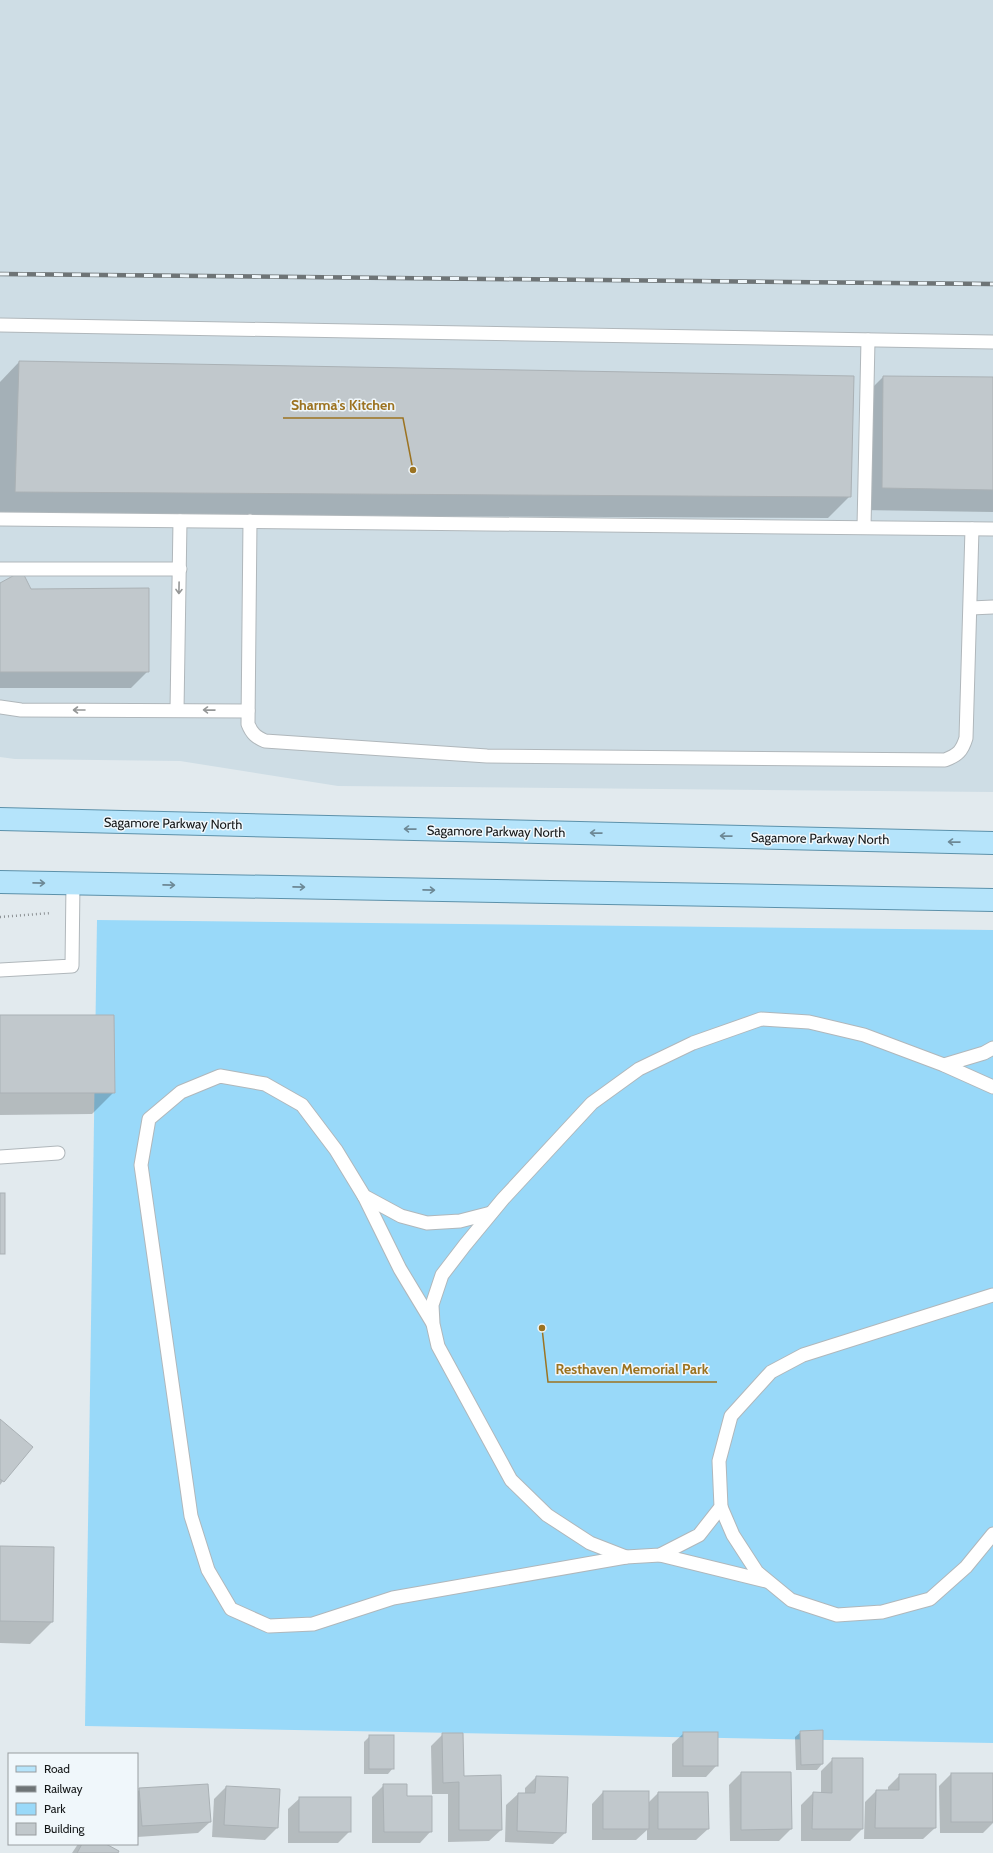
<svg xmlns="http://www.w3.org/2000/svg" width="993" height="1853" viewBox="0 0 993 1853" font-family="Cabin,sans-serif">
<rect width="100%" height="100%" fill="#e2eaee"/>
<polygon fill="#cedde5" points="0,0 993,0 993,792 338,786 180,761 15,759 0,757"/>
<polygon fill="#99d9f9" points="97,920 993,930 993,1743 85,1726"/>
<g fill="#0003">
<polygon points="19,362 850,496 828,518 0,514 0,382"/>
<polygon points="883,377 993,378 993,512 860,510 861,399"/>
<polygon points="0,584 31,590 148,671 131,688 0,688"/>
<polygon points="0,1016 114,1092 92,1114 0,1115"/>
<polygon points="0,1421 3,1481 0,1485"/>
<polygon points="0,1547 52,1622 30,1644 0,1643"/>
<polygon points="801,1732 822,1764 817,1770 796,1770 795,1737"/>
<polygon points="684,1733 717,1765 706,1777 672,1777 672,1744"/>
<polygon points="443,1734 463,1777 501,1830 489,1841 448,1842 448,1794 432,1794 431,1746"/>
<polygon points="370,1736 393,1768 388,1774 364,1774 364,1742"/>
<polygon points="833,1759 862,1759 862,1829 850,1841 801,1841 801,1805 813,1793 821,1793 821,1771"/>
<polygon points="741,1773 790,1773 791,1829 779,1841 730,1841 729,1785"/>
<polygon points="951,1774 993,1774 993,1823 983,1833 940,1833 939,1786"/>
<polygon points="900,1775 935,1828 923,1839 864,1839 865,1802 876,1791 888,1791 888,1787"/>
<polygon points="536,1777 565,1833 553,1844 505,1842 506,1805 518,1794 525,1794 525,1788"/>
<polygon points="384,1785 406,1797 431,1831 420,1843 372,1843 372,1797"/>
<polygon points="226,1787 279,1790 277,1828 265,1840 212,1837 214,1799"/>
<polygon points="140,1789 210,1822 198,1833 137,1837 137,1792"/>
<polygon points="603,1792 648,1803 658,1793 708,1829 696,1840 647,1840 647,1830 636,1840 592,1840 592,1804"/>
<polygon points="300,1798 350,1831 338,1843 288,1843 288,1809"/>
<polygon points="78,1844 103,1844 117,1853 72,1853"/>
</g>
<g fill="#c1c8cc" stroke="#aab1b5">
<polygon points="19,361 854,376 851,497 15,492"/>
<polygon points="883,376 993,377 993,490 882,488"/>
<polygon points="22,571 31,589 149,588 149,672 0,672 0,583"/>
<polygon points="0,1015 114,1015 115,1093 0,1093"/>
<rect x="0" y="1193" width="5" height="61"/>
<polygon points="0,1419 33,1447 4,1482 0,1479"/>
<polygon points="0,1546 54,1547 53,1622 0,1621"/>
<polygon points="823,1730 823,1764 801,1765 800,1731"/>
<rect x="683" y="1732" width="35" height="34"/>
<polygon points="442,1733 463,1733 464,1776 501,1775 502,1830 459,1830 459,1782 443,1783"/>
<rect x="369" y="1735" width="25" height="34"/>
<polygon points="832,1758 863,1758 863,1829 812,1829 813,1792 832,1793"/>
<polygon points="741,1772 791,1772 792,1829 741,1830"/>
<rect x="951" y="1773" width="42" height="49"/>
<polygon points="899,1774 936,1774 936,1828 875,1828 876,1790 899,1790"/>
<polygon points="536,1776 568,1777 566,1833 517,1831 518,1793 535,1793"/>
<polygon points="208,1784 211,1822 142,1826 139,1788"/>
<polygon points="383,1784 407,1784 407,1796 432,1796 432,1832 384,1832"/>
<polygon points="226,1786 280,1789 278,1828 224,1825"/>
<rect x="603" y="1791" width="46" height="38"/>
<polygon points="658,1792 708,1792 709,1829 658,1829"/>
<rect x="299" y="1797" width="52" height="35"/>
<polygon points="82,1844 106,1844 119,1851 118,1853 77,1853"/>
</g>
<g fill="none" stroke-linecap="round" stroke-linejoin="round">
<defs>
<g id="service">
<polyline points="0,325 993,342"/>
<polyline points="0,519 993,529"/>
<path d="M250,521l-2,203c4,10 8,13 17,17l222,15 458,4c13,-5 17,-9 21,-22l6,-209"/>
<polyline points="864,527 868,340"/>
<polyline points="0,569 180,569"/>
<polyline points="971,608 993,607"/>
<polyline points="0,707 21,710 248,711"/>
<polyline points="177,710 180,521"/>
<polyline points="0,970 72,966 73,883"/>
<polyline points="993,1048 984,1053 944,1065 864,1035 809,1022 761,1019 693,1043 639,1069 592,1103 503,1199 465,1245 442,1275 432,1305 433,1324 438,1346 511,1480 547,1515 590,1543 626,1557 660,1555 699,1535 721,1507 719,1461 731,1416 771,1372 803,1355 993,1295"/>
<polyline points="944,1065 993,1087"/>
<polyline points="0,1157 58,1153"/>
<polyline points="364,1196 400,1269 432,1322"/>
<polyline points="491,1213 460,1221 427,1223 401,1216 364,1196 336,1150 302,1105 265,1084 220,1076 181,1092 149,1119 141,1165 191,1516 208,1570 231,1609 269,1626 313,1624 393,1598 626,1557"/>
<polyline points="721,1507 733,1535 757,1572 791,1600 837,1615 882,1612 930,1599 966,1567 993,1534"/>
<polyline points="660,1555 766,1581"/>
</g>
<g id="primary">
<polyline points="0,819 993,843"/>
<polyline points="0,882 993,900"/>
</g>
</defs>
<use href="#service" stroke="#b0b7bb" stroke-width="15"/>
<use href="#primary" stroke="#5c91aa" stroke-width="24"/>
<polyline stroke="#8c9194" stroke-width="2.5" stroke-dasharray="1 3" stroke-linecap="butt" points="0,917 51,913"/>
<use href="#service" stroke="#fff" stroke-width="13"/>
<use href="#primary" stroke="#b5e4fb" stroke-width="22"/>
<defs>
<polyline id="rail" points="0,274 993,284"/>
</defs>
<use href="#rail" stroke="#6e7476" stroke-width="4.5"/>
<use href="#rail" stroke="#f0f7fb" stroke-width="3" stroke-dasharray="9" stroke-linecap="butt"/>
</g>
<defs><path id="oneway-shaft" d="M-6 0H5M1.5-3L5.5 0L1.5 3" fill="none" stroke-width="1.6" stroke-linecap="round" stroke-linejoin="round"/></defs>
<g stroke="#959797">
<use href="#oneway-shaft" transform="translate(179 588) rotate(91)"/>
<use href="#oneway-shaft" transform="translate(79 710) rotate(-180)"/>
<use href="#oneway-shaft" transform="translate(209 710) rotate(-179)"/>
</g>
<g stroke="#6d8895">
<use href="#oneway-shaft" transform="translate(410 829) rotate(-179)"/>
<use href="#oneway-shaft" transform="translate(596 833) rotate(-179)"/>
<use href="#oneway-shaft" transform="translate(726 836) rotate(-179)"/>
<use href="#oneway-shaft" transform="translate(954 842) rotate(-179)"/>
<use href="#oneway-shaft" transform="translate(39 883) rotate(1)"/>
<use href="#oneway-shaft" transform="translate(169 885) rotate(1)"/>
<use href="#oneway-shaft" transform="translate(299 887) rotate(1)"/>
<use href="#oneway-shaft" transform="translate(429 890) rotate(1)"/>
</g>
<g text-anchor="middle" stroke-width="3" stroke-linejoin="round" paint-order="stroke">
<g font-size="13" fill="#141718" stroke="#f0f7fb">
<text transform="translate(173 823) rotate(1)" y="5">Sagamore Parkway North</text>
<text transform="translate(496 831) rotate(1)" y="5">Sagamore Parkway North</text>
<text transform="translate(820 838) rotate(1)" y="5">Sagamore Parkway North</text>
</g>
</g>
<path fill="none" stroke="#9c7321" stroke-width="1.5" d="M413 470L403 418H283M542 1328L548 1382H717"/>
<g fill="#9c7321" stroke="#f0f7fb" stroke-width="1.5">
<circle cx="413" cy="470" r="4"/>
<circle cx="542" cy="1328" r="4"/>
</g>
<g font-size="14" text-anchor="middle" font-weight="bold" fill="#9c7321" stroke="#f0f7fb" stroke-width="3" stroke-linejoin="round" paint-order="stroke">
<text x="343" y="410">Sharma's Kitchen</text>
<text x="632" y="1374">Resthaven Memorial Park</text>
</g>
<rect x="8" y="1753" width="130" height="92" fill="#f0f7fb" stroke="#989da0"/>
<rect x="16" y="1766" width="20" height="6" fill="#b5e4fb" stroke="#989da0"/>
<text x="44" y="1773" font-size="12" fill="#141718">Road</text>
<rect x="16" y="1786" width="20" height="6" fill="#6e7476" stroke="#989da0"/>
<text x="44" y="1793" font-size="12" fill="#141718">Railway</text>
<rect x="16" y="1803" width="20" height="12" fill="#99d9f9" stroke="#989da0"/>
<text x="44" y="1813" font-size="12" fill="#141718">Park</text>
<rect x="16" y="1823" width="20" height="12" fill="#c1c8cc" stroke="#989da0"/>
<text x="44" y="1833" font-size="12" fill="#141718">Building</text>
</svg>
